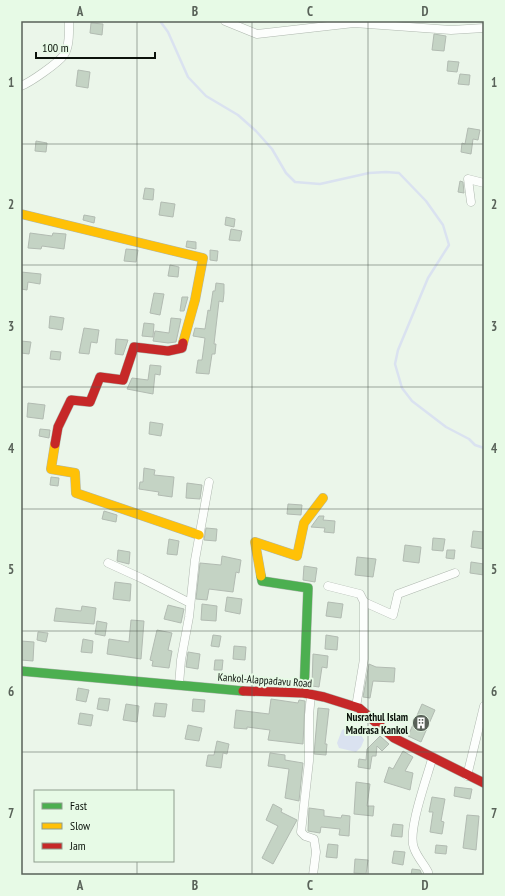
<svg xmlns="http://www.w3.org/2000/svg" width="505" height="896" viewBox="0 0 505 896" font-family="'PT Sans Narrow',sans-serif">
<rect width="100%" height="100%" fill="#ebf6ea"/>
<polygon fill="#dae2f0" points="352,725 357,727 364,740 361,747 356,752 339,748 337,743 342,730"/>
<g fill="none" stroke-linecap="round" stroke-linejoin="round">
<polyline stroke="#dae2f0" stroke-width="2.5" points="160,21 168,32 188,77 206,96 238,115 256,131 272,149 286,173 295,182 320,184 369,173 386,172 399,173 426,201 443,225 449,245 428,278 398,350 395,364 402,388 412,401 446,427 469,439 475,445 484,448"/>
</g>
<g fill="#c4d3c4" stroke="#b2bbb2">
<polygon points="91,23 103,24 102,35 90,33"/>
<polygon points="434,34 446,36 444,51 432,50"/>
<polygon points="448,61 459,62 457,72 447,71"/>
<polygon points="78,70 90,72 88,88 76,86"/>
<polygon points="460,74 470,75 469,85 458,84"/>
<polygon points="468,128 480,130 478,140 473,139 471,154 461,152 462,143 465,144"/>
<polygon points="36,141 47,143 46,152 35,151"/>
<polygon points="460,181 463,182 464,193 458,192"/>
<polygon points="145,188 154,189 153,200 143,199"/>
<polygon points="161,202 175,204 173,217 159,215"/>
<polygon points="84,215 95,217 94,223 83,220"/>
<polygon points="226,217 235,219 234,227 225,225"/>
<polygon points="231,229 242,231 240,241 229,240"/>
<polygon points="30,233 52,236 53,233 66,234 64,249 42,246 41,249 28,248"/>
<polygon points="187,241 196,242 196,249 186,247"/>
<polygon points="126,249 138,250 136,262 124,261"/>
<polygon points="210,250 218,251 217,261 210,260"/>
<polygon points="170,265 179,267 178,277 168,276"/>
<polygon points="21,272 41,274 40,284 28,282 27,290 21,289"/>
<polygon points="216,283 224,284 224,293 223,302 219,301 214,344 216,344 215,354 212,354 209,374 196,373 198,360 202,360 205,338 193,336 195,328 205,329 208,310 210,311 213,291 215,291"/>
<polygon points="154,293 164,294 160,315 150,313"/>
<polygon points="182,297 188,297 184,311 180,311"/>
<polygon points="50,316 64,318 62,330 49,328"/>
<polygon points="171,318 181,319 176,342 168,343 153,341 155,331 169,333"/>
<polygon points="144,323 154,324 153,337 142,336"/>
<polygon points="84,328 99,330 97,343 91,342 89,354 79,353"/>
<polygon points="116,339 128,340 123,355 115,354"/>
<polygon points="21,341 31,342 29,354 21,353"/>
<polygon points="51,351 61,352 60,360 50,359"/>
<polygon points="150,365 161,366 160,375 155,374 153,394 127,389 132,378 148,380"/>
<polygon points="28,403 45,405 43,419 27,417"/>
<polygon points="150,422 163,424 161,436 149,434"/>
<polygon points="40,429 50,430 49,438 39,436"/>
<polygon points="144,468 155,470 154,475 174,477 172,497 158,495 159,492 139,489 140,482 143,482"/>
<polygon points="51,477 59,478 58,486 50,485"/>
<polygon points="187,483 202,485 200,499 186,498"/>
<polygon points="288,504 302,505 301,515 287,514"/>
<polygon points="104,511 117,515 116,522 102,519"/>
<polygon points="319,516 324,516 323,520 335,521 334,533 324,532 325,528 311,527"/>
<polygon points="206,528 217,529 216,541 204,540"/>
<polygon points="473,531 484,532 484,549 471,547"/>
<polygon points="433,538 445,539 443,551 432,550"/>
<polygon points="169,539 179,541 177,555 167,554"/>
<polygon points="405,545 421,547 419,563 403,561"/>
<polygon points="118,550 130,552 129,564 117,561"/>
<polygon points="447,550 455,550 454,559 446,558"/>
<polygon points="222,556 241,560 239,573 236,572 233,592 209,589 207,600 196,599 200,563 221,565"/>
<polygon points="357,557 376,559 373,577 355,575"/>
<polygon points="471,562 484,564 484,575 470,573"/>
<polygon points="304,566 317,568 315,582 303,580"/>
<polygon points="115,582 131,584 130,601 113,599"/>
<polygon points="227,597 242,599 240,614 225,611"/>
<polygon points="328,602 343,604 341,618 326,616"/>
<polygon points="202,604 217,606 216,621 201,620"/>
<polygon points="168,605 184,609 181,623 164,619"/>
<polygon points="82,606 96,608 94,624 54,621 56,608 81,611"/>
<polygon points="131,620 144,621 141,659 107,654 109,639 129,642"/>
<polygon points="97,621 107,623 105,636 95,634"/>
<polygon points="157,630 172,633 168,650 172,651 169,668 152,666 153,661 150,660"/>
<polygon points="38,632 48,633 46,642 37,640"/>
<polygon points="213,635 221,636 219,647 211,646"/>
<polygon points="326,635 338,637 337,650 325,649"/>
<polygon points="83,639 93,641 92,653 81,652"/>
<polygon points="21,641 34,642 33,661 21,660"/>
<polygon points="234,646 246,647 245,660 233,659"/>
<polygon points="188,652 200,654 198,669 186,667"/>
<polygon points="313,654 328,656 327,668 322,667 319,687 312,686"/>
<polygon points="215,660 223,660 222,670 214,670"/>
<polygon points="369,664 376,667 395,668 394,682 373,681 370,698 363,697"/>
<polygon points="78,688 89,690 86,702 76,700"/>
<polygon points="99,698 110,699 108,711 97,709"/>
<polygon points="193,699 205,700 204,712 192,711"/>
<polygon points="271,699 298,703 299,700 305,701 303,744 268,740 270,730 247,727 247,729 234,728 236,710 269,714"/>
<polygon points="155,703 167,704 165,717 153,716"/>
<polygon points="126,704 139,706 137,722 123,720"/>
<polygon points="422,704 435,710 421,742 408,736"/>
<polygon points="318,708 329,709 325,744 327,744 326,755 314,754"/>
<polygon points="80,713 93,715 91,726 78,724"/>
<polygon points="188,725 202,728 199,741 185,739"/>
<polygon points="380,736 389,744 382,751 377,746 376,756 372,756 370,769 358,767 359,759 366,760 367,749"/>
<polygon points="217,741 229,744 227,754 223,753 221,768 206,766 208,755 214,755"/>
<polygon points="403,751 413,757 405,771 413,773 410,790 384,782 389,767 393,769"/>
<polygon points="270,753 285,755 285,760 303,763 299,801 285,798 289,769 268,766"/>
<polygon points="356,782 370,784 367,806 374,806 373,816 354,814"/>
<polygon points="455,787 472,789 470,799 454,796"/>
<polygon points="432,797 445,799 441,821 444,822 442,834 430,832 433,812 429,812"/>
<polygon points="273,804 282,809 281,812 297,820 273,864 262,858 278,826 266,820"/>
<polygon points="309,808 324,810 324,816 341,818 342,815 350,816 349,836 339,835 340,829 321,827 320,833 308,831"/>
<polygon points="467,815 479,816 476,850 463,848"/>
<polygon points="393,824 403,825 402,837 391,836"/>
<polygon points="328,844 338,845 337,858 326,857"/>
<polygon points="436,845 447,846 446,854 435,853"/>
<polygon points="394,851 405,852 403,865 392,863"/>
<polygon points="355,859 368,860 366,874 354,873"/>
<polygon points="412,869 420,870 422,875 411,875"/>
</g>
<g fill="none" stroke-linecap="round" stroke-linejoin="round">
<defs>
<g id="street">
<polyline points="225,21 257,34 354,23 451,30 484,28"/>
<path d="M21,86c10,-4 37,-23 43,-31 6,-9 5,-24 5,-34"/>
<polyline points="471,202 468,179 484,183"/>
<polyline points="108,563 141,578 190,603"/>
<polyline points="328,586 360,594 364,602 364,659 356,707"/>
<polyline points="364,602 393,615 398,594 455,573"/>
<polyline points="179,685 181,660 189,617 195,560 209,482"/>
<polyline points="311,695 309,715 309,761 301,832 305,836 314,839 316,852 313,875"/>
<polyline points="467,776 484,706"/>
<path d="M428,875v-3c-4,-8 -11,-15 -14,-24 -7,-17 13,-70 18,-89"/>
</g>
<g id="fast">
<polyline points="261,576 262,581 308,588 304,693"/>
<polyline points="21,671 243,691"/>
</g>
<g id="slow">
<polyline points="21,214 203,258 195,300 183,343"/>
<polyline points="55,444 51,469 75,473 76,493 199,535"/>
<polyline points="261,576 255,542 297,556 304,523 323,498"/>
</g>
<g id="jam">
<polyline points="55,444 58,427 71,400 90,402 100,377 123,380 134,347 168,351 182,348 183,343"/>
<polyline points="243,691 304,693 324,697 359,708 394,738 484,783"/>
</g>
</defs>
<use href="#street" stroke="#aeb7ae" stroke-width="9"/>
<use href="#fast" stroke="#aeb7ae" stroke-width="10"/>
<use href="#slow" stroke="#aeb7ae" stroke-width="10"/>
<use href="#jam" stroke="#aeb7ae" stroke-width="10"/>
<use href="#street" stroke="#fcfefc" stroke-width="8"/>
<use href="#fast" stroke="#4caf50" stroke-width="9"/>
<use href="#slow" stroke="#ffc107" stroke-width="9"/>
<use href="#jam" stroke="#c62828" stroke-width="9"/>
</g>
<path fill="none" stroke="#596259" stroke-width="1" stroke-opacity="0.55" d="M137,21v770M252,21v854M368,21v854M21,144h463M21,265h463M21,387h463M21,509h463M21,631h463M21,752h463M137,861v14"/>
<defs>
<symbol id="building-disc" viewBox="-11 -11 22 22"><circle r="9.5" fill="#596259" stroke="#e7fae6"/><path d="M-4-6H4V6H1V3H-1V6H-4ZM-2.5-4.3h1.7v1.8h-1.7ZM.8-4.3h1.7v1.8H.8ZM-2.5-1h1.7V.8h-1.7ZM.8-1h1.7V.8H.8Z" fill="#fff"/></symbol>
</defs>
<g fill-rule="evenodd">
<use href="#building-disc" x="411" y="713" width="20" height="20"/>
</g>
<g text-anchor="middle" stroke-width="4" stroke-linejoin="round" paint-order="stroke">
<g font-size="11" fill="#0b120b" stroke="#e7fae6">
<text transform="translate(265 680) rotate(4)" y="4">Kankol-Alappadavu Road</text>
</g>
<g font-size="11" font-weight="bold" fill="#0b120b" stroke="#e7fae6" text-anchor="end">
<text x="408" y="721">Nusrathul Islam<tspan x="408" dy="13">Madrasa Kankol</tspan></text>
</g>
</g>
<rect width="505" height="896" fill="none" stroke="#e7fae6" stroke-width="44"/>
<rect x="34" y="790" width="140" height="72" fill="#e7fae6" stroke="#8f9d8e"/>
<rect x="42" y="803" width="20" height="6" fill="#4caf50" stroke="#8f9d8e"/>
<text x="70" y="810" font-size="12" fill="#0b120b">Fast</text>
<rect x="42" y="823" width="20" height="6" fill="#ffc107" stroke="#8f9d8e"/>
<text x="70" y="830" font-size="12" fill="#0b120b">Slow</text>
<rect x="42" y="843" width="20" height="6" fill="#c62828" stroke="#8f9d8e"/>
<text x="70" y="850" font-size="12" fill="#0b120b">Jam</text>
<path d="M36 52v6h119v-6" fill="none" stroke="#0b120b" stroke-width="2"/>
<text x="42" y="52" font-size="12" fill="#0b120b" stroke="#e7fae6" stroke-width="3" paint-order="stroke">100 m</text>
<rect x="22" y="22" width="461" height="852" fill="none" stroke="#596259" stroke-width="1.5"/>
<g font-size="13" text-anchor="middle" font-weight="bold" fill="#596259">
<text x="80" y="16">A</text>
<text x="195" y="16">B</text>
<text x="310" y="16">C</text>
<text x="425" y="16">D</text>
<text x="11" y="87">1</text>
<text x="494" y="87">1</text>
<text x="11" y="209">2</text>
<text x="494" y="209">2</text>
<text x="11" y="331">3</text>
<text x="494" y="331">3</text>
<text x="11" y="453">4</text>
<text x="494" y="453">4</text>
<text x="11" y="574">5</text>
<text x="494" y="574">5</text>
<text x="11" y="696">6</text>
<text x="494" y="696">6</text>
<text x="11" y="818">7</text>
<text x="494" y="818">7</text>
<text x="80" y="890">A</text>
<text x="195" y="890">B</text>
<text x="310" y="890">C</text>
<text x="425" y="890">D</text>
</g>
</svg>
